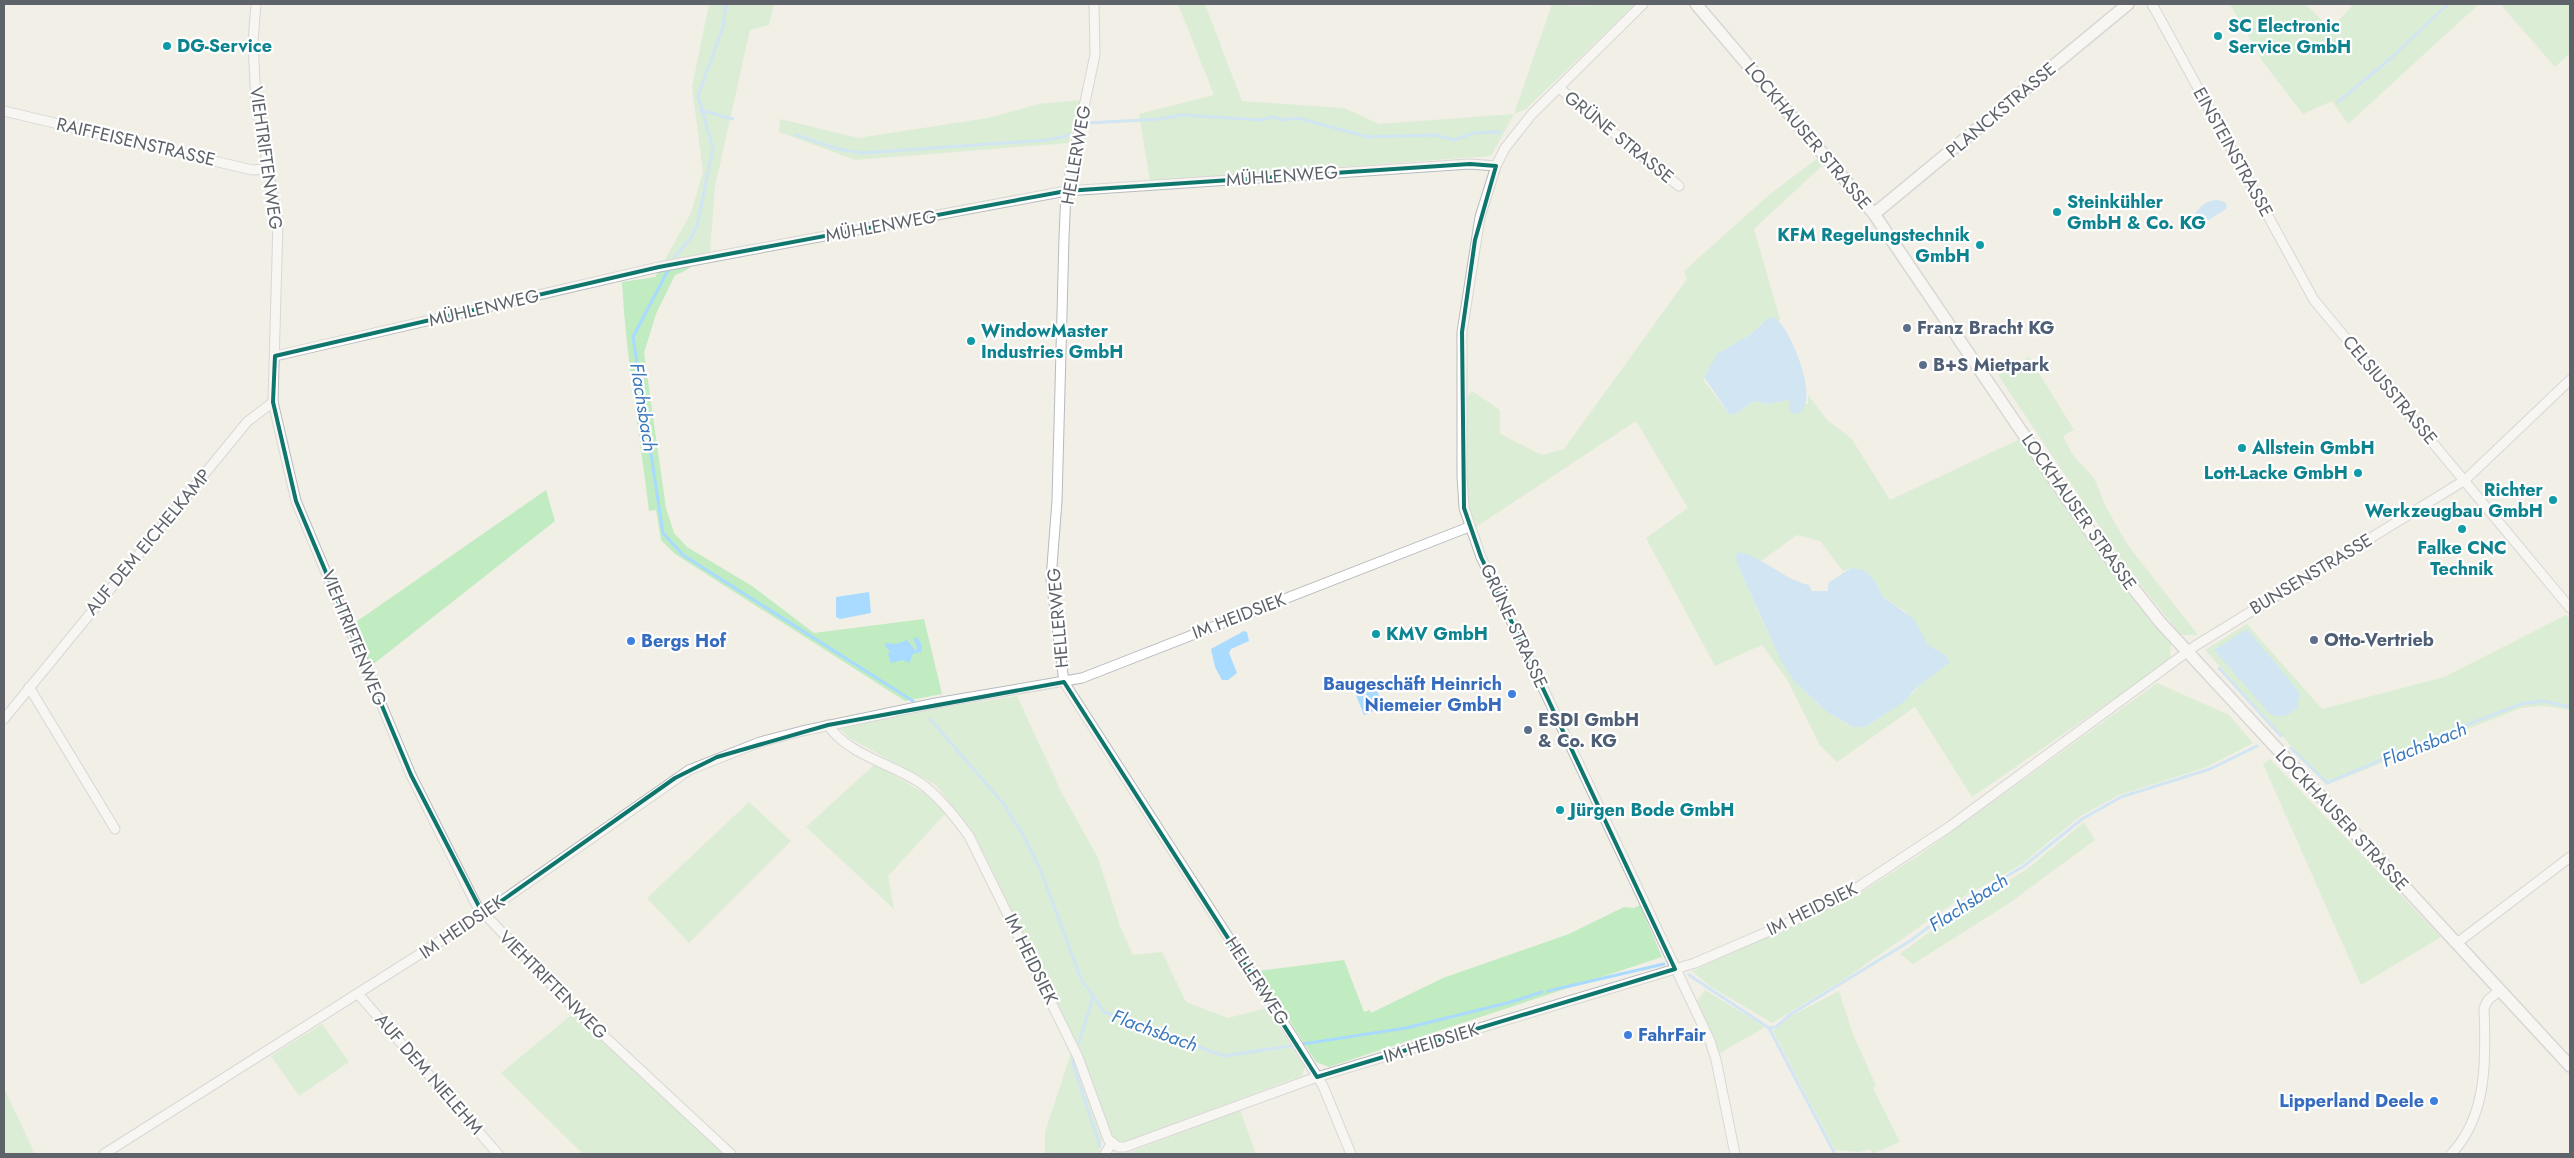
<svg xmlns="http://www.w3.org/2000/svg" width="2574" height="1158" viewBox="0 0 2574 1158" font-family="Jost,sans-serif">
<rect width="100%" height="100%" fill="#f2efe7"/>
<g fill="#c1ebc1" fill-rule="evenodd">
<path d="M709,4h65l-5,21 -19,5 -35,157 -5,65 -25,19 -10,4 -19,39 -12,39 22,155 8,25 13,14 65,39 62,47 110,-14 18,75 -37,7 -230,-147 -14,-14 -5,-30 -7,1c-9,-76 -23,-152 -27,-229l33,-5 36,-64 12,-41 -11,-85z"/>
<polygon points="1178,4 1205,4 1242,101 1344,108 1379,124 1514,114 1552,4 1573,6 1635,4 1526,109 1514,114 1491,156 1150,181 1139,114 1214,95"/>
<polygon points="2230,4 2306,4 2330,29 2354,4 2479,4 2348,124 2332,101 2303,114 2263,62"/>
<polygon points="2500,4 2570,4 2570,53 2555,67"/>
<polygon points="1080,100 1069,143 855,160 779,132 780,119 858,138 988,118 1039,104"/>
<path d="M1819,157l6,6 -71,66 27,94 -1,-3 -17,2 -12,12 -30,17 -15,22 -2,8 26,34 6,-1 18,-13 14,3 20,-4 2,3 18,1v-9l19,25 24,18 39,62 130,-61 90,129 61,76 -1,16 -198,137 -57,-90 -78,55 -17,-17 -32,-64 -26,-36 -47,21 -69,-128 42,-30 -52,-87 -163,108c-10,-43 -8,-86 -7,-130l6,-8 28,19v24l42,21 22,-6 123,-170 -3,-8 86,-77zM1797,535l23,6 23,30 8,-3 24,13 8,16 23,15 22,33 17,10 -33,39 -59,33c-65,-30 -85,-96 -113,-157l5,-16 16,7z"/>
<polygon points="2029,357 2074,430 2063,436 2073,455 2094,478 2106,507 2127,544 2198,635 2181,635 2128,569 1998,375"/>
<polygon points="546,490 555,521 371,666 353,624"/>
<polygon points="2566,615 2570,619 2570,710 2543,706 2521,708 2326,785 2205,650 2247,624 2322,709 2444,677"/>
<polygon points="2157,683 2229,715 2253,743 2207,767 2119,795 2079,817 2022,864 1958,900 1843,980 1772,1023 1710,986 1692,971 1852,898 1918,856"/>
<polygon points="1017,696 1062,793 1098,858 1120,926 1133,955 1162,952 1186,1002 1228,1018 1266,1008 1305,1067 1302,1076 1121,1143 1106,1130 1082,1056 973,832 936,785 849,738 839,728 896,715"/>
<polygon points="2270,759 2441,937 2361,985 2263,764"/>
<polygon points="875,764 931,797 946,813 888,876 894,909 806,827"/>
<polygon points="749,802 791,841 689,943 647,898"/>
<polygon points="2084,822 2095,840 2008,904 1913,964 1900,954 1964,906 2026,870"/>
<polygon points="1640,905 1662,957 1329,1067 1316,1062 1258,971 1344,960 1364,1012 1370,1010 1371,1013 1443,978 1569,934 1624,907 1634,908"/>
<polygon points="1705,990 1765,1027 1720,1053 1696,1002"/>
<polygon points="1839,991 1853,1034 1876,1086 1873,1088 1900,1142 1872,1154 1870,1149 1859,1152 1835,1150 1773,1031 1791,1016"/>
<polygon points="575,1012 727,1154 583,1154 501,1073"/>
<polygon points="322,1024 349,1062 299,1096 271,1056"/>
<polygon points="1071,1053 1102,1140 1099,1154 1045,1154 1045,1132"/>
<polygon points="4,1088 35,1154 4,1154"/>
<polygon points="1240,1110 1256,1154 1125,1154"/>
</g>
<g fill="#a9daff">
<path d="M2217,200l8,2 2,4 -1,3 -25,16 -7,-9c6,-10 11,-15 23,-16z"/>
<path d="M1774,317c14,6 53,94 19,97l-4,-5v-9l-21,4 -14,-3 -18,13 -6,1 -26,-38 14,-24 33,-19 16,-15z"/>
<path d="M1739,552c26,6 45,28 70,33l3,6h16v-8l23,-15 13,2 11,11 8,16 31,22 14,26 17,10 5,7 -35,27 -10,12 -40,26h-12l-26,-15 -33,-31 -13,-20 -41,-91 -5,-13z"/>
<polygon points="869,592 871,613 840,619 836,617 836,597"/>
<path d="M2247,629l53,64 -3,15c-9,8 -17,11 -28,5l-55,-63z"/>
<polygon points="1244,631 1247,632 1249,641 1231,649 1229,653 1237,673 1228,680 1222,680 1215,667 1211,649"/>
<polygon points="917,637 922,645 921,652 913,654 909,663 903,660 891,663 888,654 890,651 885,646 886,643 896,644 907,640 916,651 917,647 913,639"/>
<polygon points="1376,687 1383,707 1364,715 1356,695"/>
</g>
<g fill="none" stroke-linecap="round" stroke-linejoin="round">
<g stroke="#a9daff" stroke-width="3">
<polyline points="726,4 723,27 698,96 713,148 697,226 691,238 676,255 633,337 663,533 683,555 913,701"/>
<polyline points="2338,102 2390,59 2448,4"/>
<polyline points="700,110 733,119"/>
<polyline points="1088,123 1160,119 1182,115 1262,120 1273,117 1284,120 1298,118 1368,137 1434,135 1455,140 1473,133 1500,132"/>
<polyline points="796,135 838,149 862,153 1048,140 1070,135"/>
<polyline points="2219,668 2281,736"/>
<polyline points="930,719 1003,803 1022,833 1041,871 1081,979 1104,1012 1224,1056 1406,1028 1511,1002 1542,992"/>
<polyline points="2291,748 2327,783 2430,739 2521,704 2543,701 2570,707"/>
<polyline points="1689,975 1769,1028 1776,1027 1791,1014 1910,941 1962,902 2024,866 2082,819 2121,797 2210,769 2257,746"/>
<polyline points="1548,991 1664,964"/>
<polyline points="1769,1028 1835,1154"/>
<polyline points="1079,1043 1093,996"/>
<polyline points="1074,1060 1073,1064 1100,1146"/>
</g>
<defs>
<g id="minor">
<polyline points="256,4 253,42 256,102 278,222 273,402 296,501 411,775 477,906 574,1008 731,1154"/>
<polyline points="1094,4 1095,55 1066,191 1064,238 1057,501 1051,579 1064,682 1294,1039 1323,1086 1351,1154"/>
<polyline points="1643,4 1532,114 1505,148 1496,166 1480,217 1462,332 1462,476 1464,508 1481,557 1710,1041 1716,1060 1735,1154"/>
<polyline points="2152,4 2314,300 2570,608"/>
<polyline points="1559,88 1679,186"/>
<polyline points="4,111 252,170 268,169"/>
<polyline points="275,356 659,267 1066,191 1470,164 1496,166"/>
<polyline points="29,687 115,829"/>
<polyline points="4,719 247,422 273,402"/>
<path d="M828,725c20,30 62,38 91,57 20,14 36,35 50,54l109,221 30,82 10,8h7l192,-70 378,-114 100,-43 54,-27 100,-66 246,-181 270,-166 105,-100"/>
<polyline points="2457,943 2570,857"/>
<polyline points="359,995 498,1154"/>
<polyline points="104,1154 483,914 689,770 760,742 802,731 936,703 1082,678 1469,527"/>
<polyline points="1105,1154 1111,1144"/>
<path d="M2451,1154c37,-38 35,-97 33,-146l4,-8 12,-10"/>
</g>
<g id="tertiary">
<polyline points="1696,4 1874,214 2068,500 2104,551 2160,622 2570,1066"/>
<polyline points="1874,214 2128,4"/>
</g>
</defs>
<use href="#minor" stroke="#b7babf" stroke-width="11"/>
<use href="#tertiary" stroke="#b7babf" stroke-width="14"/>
<use href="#minor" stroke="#fff" stroke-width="9"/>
<use href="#tertiary" stroke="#fff" stroke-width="11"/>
</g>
<path d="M0 0H2574V1158H0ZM1470,164l26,2 -21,74 -13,92 2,176 17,49 194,412 -358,108 -253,-395 -236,43 -111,32 -42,21 -192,136 -72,-139 -115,-274 -23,-99 2,-46 384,-89 407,-76z" fill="#f2efe7" fill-opacity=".55" fill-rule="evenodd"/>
<path fill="none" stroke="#0f766e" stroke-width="4" stroke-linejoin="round" d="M1470,164l26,2 -21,74 -13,92 2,176 17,49 194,412 -358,108 -253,-395 -236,43 -111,32 -42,21 -192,136 -72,-139 -115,-274 -23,-99 2,-46 384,-89 407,-76z"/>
<g fill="#0f9aa8" stroke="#fff" stroke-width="2">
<circle cx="2218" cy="36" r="5"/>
<circle cx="167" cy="46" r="5"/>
<circle cx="2057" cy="212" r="5"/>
<circle cx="1980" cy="245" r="5"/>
<circle cx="971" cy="341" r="5"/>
<circle cx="2242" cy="448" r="5"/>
<circle cx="2358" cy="473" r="5"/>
<circle cx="2553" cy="500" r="5"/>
<circle cx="2462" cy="529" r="5"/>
<circle cx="1376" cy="634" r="5"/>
<circle cx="1560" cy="810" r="5"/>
</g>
<g fill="#5c6f8a" stroke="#fff" stroke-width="2">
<circle cx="1907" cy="328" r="5"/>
<circle cx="1923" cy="365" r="5"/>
<circle cx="2314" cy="640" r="5"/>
<circle cx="1528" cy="730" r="5"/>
</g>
<g fill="#3f7fe0" stroke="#fff" stroke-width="2">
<circle cx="631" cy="641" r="5"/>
<circle cx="1512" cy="694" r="5"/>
<circle cx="1628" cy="1035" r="5"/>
<circle cx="2434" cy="1101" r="5"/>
</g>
<g text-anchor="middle" stroke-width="4.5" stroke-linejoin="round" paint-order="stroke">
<g font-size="18" font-weight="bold" fill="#0d838f" stroke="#fff" text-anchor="start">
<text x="2228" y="32">SC Electronic<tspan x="2228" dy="21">Service GmbH</tspan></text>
<text x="177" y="52">DG-Service</text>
<text x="2067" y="208">Steinkühler<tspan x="2067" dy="21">GmbH &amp; Co. KG</tspan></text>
<text x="1970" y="241" text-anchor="end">KFM Regelungstechnik<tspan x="1970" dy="21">GmbH</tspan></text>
<text x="981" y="337">WindowMaster<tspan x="981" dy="21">Industries GmbH</tspan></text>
<text x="2252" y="454">Allstein GmbH</text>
<text x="2348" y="479" text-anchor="end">Lott-Lacke GmbH</text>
<text x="2543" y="496" text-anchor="end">Richter<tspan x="2543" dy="21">Werkzeugbau GmbH</tspan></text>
<text x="2462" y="554" text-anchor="middle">Falke CNC<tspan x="2462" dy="21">Technik</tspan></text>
<text x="1386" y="640">KMV GmbH</text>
<text x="1570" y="816">Jürgen Bode GmbH</text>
</g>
<g font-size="18" fill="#5e6369" stroke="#fff">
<text transform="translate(2001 110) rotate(-40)" y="6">PLANCKSTRASSE</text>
<text transform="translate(1808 136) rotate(50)" y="6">LOCKHAUSER STRASSE</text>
<text transform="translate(1619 137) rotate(39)" y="6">GRÜNE STRASSE</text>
<text transform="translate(136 142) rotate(13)" y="6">RAIFFEISENSTRASSE</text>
<text transform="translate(2233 152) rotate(61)" y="6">EINSTEINSTRASSE</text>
<text transform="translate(1076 155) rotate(-80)" y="6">HELLERWEG</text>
<text transform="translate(266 158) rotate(82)" y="6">VIEHTRIFTENWEG</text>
<text transform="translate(1282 176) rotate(-4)" y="6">MÜHLENWEG</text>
<text transform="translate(881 226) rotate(-10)" y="6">MÜHLENWEG</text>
<text transform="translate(484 308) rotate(-13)" y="6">MÜHLENWEG</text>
<text transform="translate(2390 390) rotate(50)" y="6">CELSIUSSTRASSE</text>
<text transform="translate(2079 512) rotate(55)" y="6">LOCKHAUSER STRASSE</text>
<text transform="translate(148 542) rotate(-50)" y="6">AUF DEM EICHELKAMP</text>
<text transform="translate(2311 574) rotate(-31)" y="6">BUNSENSTRASSE</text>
<text transform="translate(1239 616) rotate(-21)" y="6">IM HEIDSIEK</text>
<text transform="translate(1058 618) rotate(-95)" y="6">HELLERWEG</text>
<text transform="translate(1514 626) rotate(65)" y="6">GRÜNE STRASSE</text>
<text transform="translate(354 638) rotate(68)" y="6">VIEHTRIFTENWEG</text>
<text transform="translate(2342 820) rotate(47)" y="6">LOCKHAUSER STRASSE</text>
<text transform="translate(1812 909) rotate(-26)" y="6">IM HEIDSIEK</text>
<text transform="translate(462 927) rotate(-34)" y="6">IM HEIDSIEK</text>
<text transform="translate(1031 959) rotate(64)" y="6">IM HEIDSIEK</text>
<text transform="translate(1257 981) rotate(57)" y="6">HELLERWEG</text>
<text transform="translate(553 985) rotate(45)" y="6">VIEHTRIFTENWEG</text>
<text transform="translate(1431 1043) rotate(-17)" y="6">IM HEIDSIEK</text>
<text transform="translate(429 1074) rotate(49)" y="6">AUF DEM NIELEHM</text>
</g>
<g font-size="18" font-weight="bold" fill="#4e5e75" stroke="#fff" text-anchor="start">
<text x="1917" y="334">Franz Bracht KG</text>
<text x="1933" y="371">B+S Mietpark</text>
<text x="2324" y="646">Otto-Vertrieb</text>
<text x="1538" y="726">ESDI GmbH<tspan x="1538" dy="21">&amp; Co. KG</tspan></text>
</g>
<g font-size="18" font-weight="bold" fill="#366cbe" stroke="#fff" text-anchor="start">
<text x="641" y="647">Bergs Hof</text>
<text x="1502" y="690" text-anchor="end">Baugeschäft Heinrich<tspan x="1502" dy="21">Niemeier GmbH</tspan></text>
<text x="1638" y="1041">FahrFair</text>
<text x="2424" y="1107" text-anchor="end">Lipperland Deele</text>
</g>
<g font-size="19" font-style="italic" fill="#3a79bd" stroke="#fff">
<text transform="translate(644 407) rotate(81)" y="7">Flachsbach</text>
<text transform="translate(2424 744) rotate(-22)" y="7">Flachsbach</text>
<text transform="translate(1968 902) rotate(-33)" y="7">Flachsbach</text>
<text transform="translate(1155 1030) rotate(20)" y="7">Flachsbach</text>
</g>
</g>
<rect width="2574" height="1158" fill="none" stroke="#5e6369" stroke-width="10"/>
</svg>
